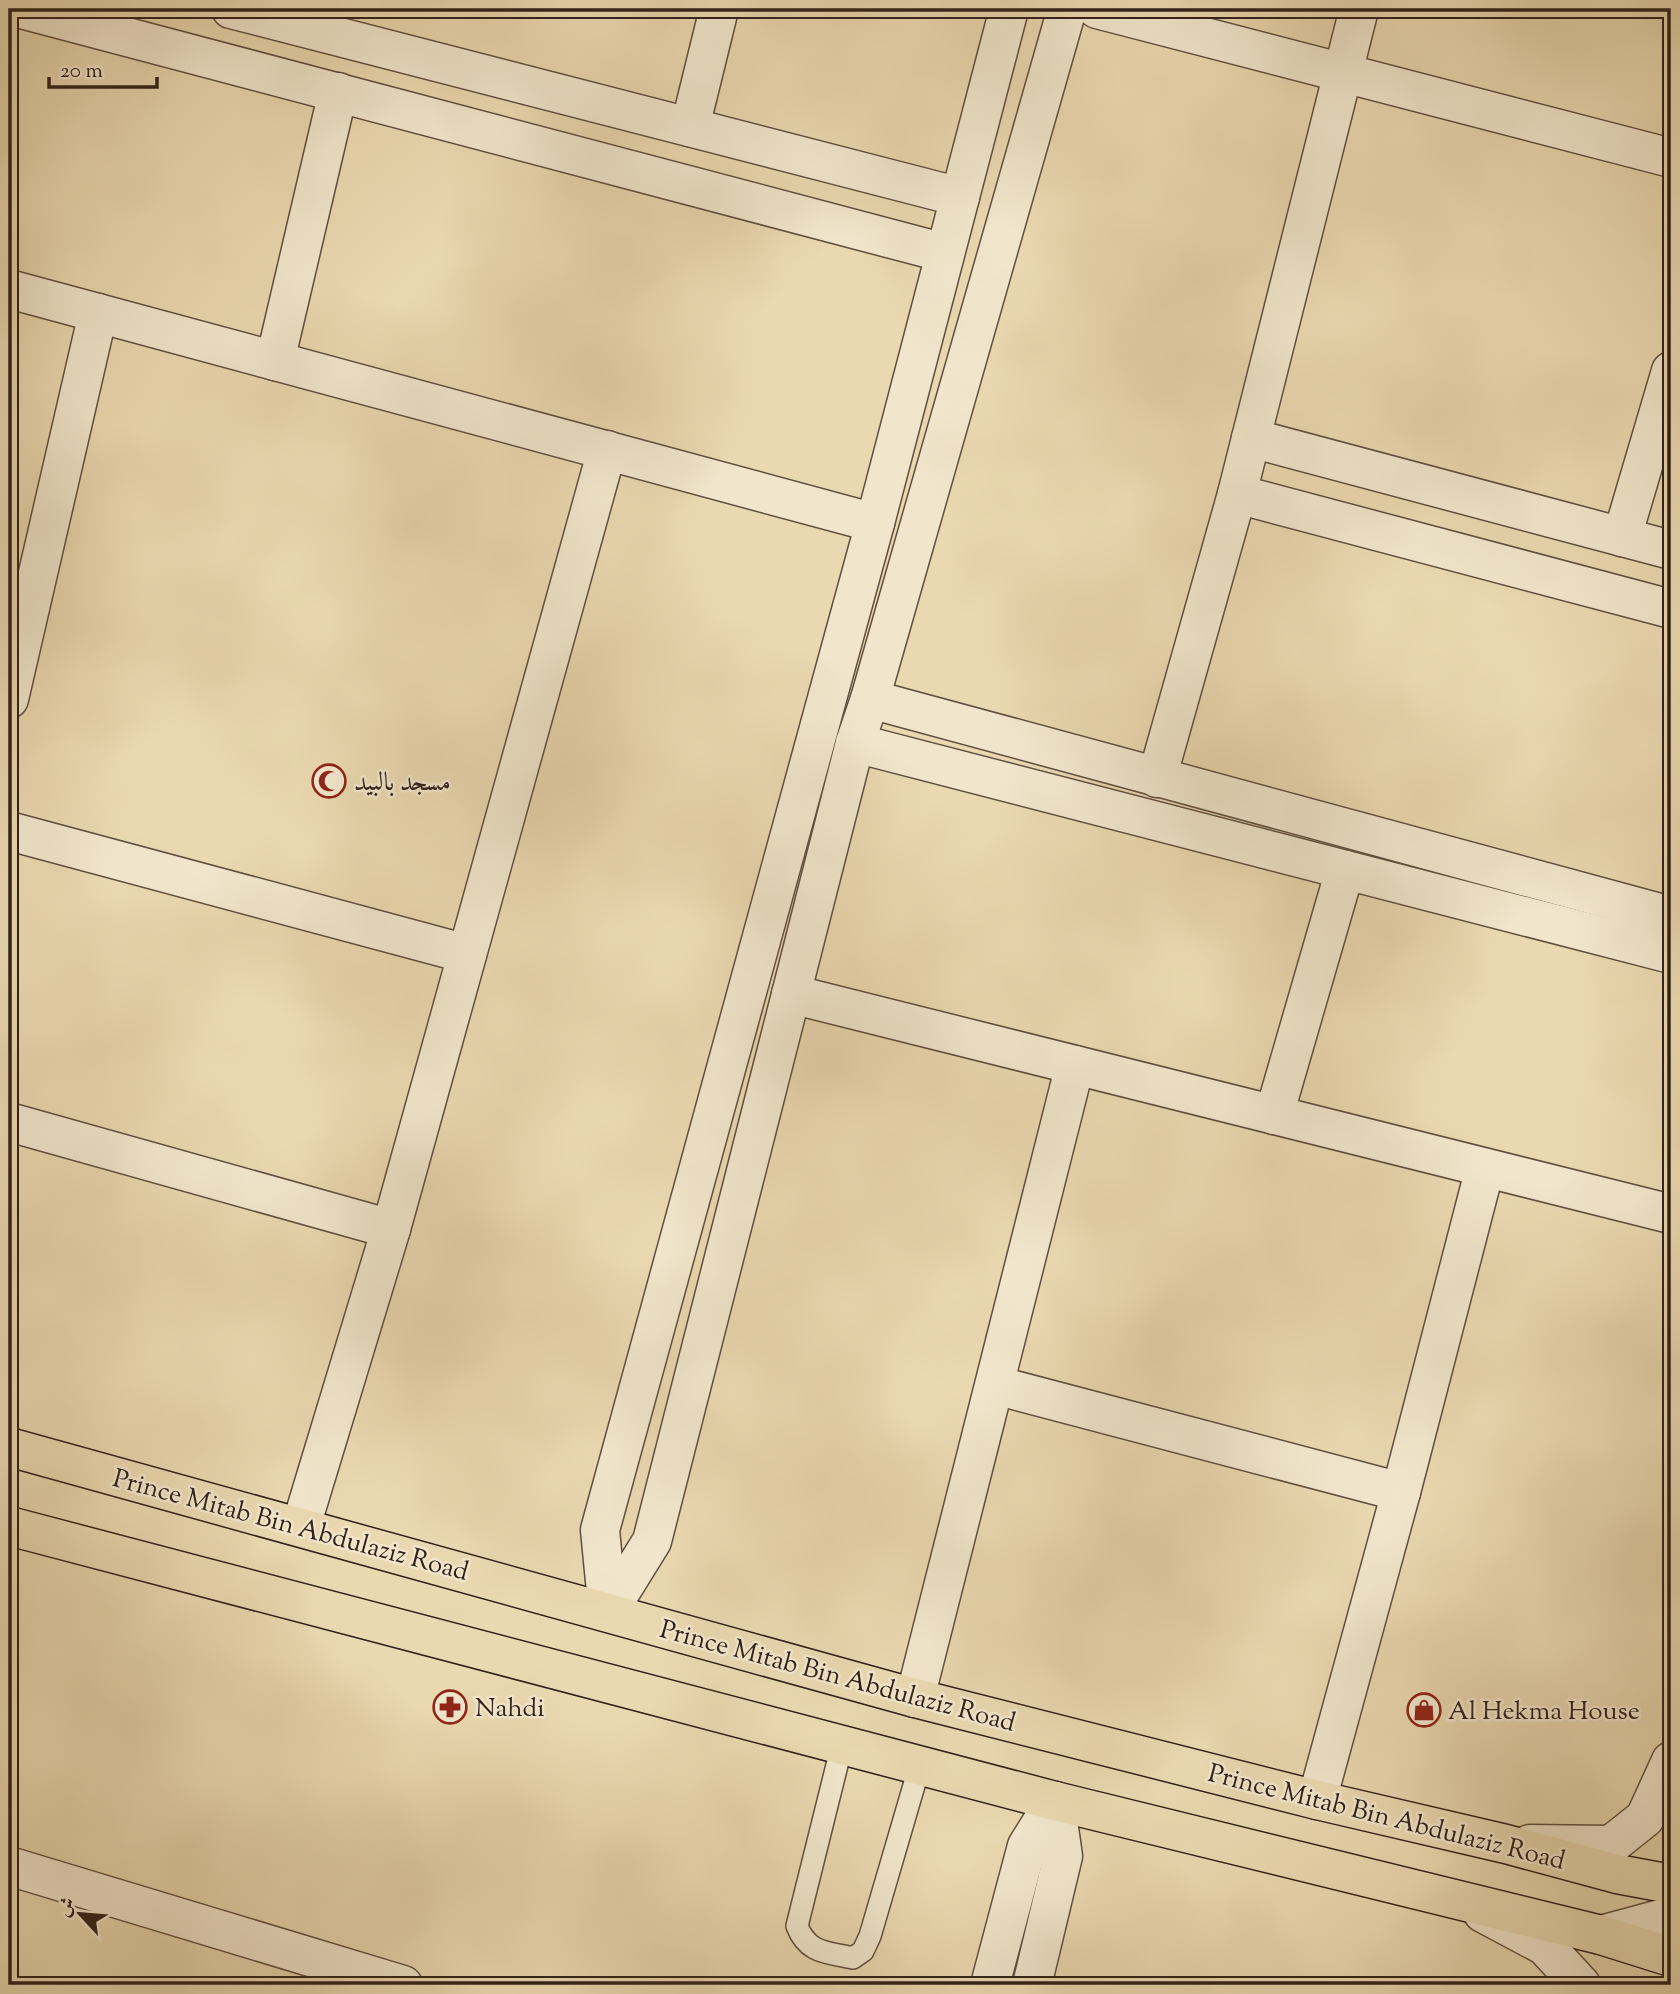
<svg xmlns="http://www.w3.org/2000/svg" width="1680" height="1994" viewBox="0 0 1680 1994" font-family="'Sorts Mill Goudy',Amiri,serif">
<rect width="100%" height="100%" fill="#ead8b0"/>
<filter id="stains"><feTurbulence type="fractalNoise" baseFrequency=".00286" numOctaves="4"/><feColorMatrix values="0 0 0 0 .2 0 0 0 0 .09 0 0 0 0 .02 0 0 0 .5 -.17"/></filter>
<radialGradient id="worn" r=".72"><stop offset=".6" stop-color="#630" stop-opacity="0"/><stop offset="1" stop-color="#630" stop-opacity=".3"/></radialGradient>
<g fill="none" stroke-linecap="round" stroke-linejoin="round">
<defs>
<path id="lane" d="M842,1745l-45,181c11,28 30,26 56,32l10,-7 7,-15 50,-171"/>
<g id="street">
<polyline points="21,9 945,253"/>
<polyline points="231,9 960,197"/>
<polyline points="1097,9 1671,158"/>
<polyline points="690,127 719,9"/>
<polyline points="9,289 875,523"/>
<polyline points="275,361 338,92"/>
<polyline points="1251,438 1671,550"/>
<polyline points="1237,494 1671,609"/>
<polyline points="1622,537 1671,371"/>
<polyline points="9,699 98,313"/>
<polyline points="870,699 1671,916"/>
<polyline points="855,743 1671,954"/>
<polyline points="1157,778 1237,494 1359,9"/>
<polyline points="9,831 467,954"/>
<polyline points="791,994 1671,1214"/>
<polyline points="1274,1115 1345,870"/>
<polyline points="9,1122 391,1229"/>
<polyline points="995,1385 1401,1492"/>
<polyline points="301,1526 391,1229 607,450"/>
<polyline points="608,1612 652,1541 855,743 870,699 1067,9"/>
<polyline points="608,1612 600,1530 875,523 1009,9"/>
<polyline points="915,1698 1075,1065"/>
<polyline points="1317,1800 1401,1492 1485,1168"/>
<polyline points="1530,1844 1611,1845 1645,1818 1671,1761"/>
<polyline points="9,1866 403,1985"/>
<polyline points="1483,1913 1545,1946 1581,1985"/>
<polyline points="1601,1935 1671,1916"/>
<polyline points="990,1985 1027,1846 1055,1801"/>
<polyline points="1032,1985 1063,1856 1055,1801"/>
</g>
<g id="primary">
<polyline points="9,1447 915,1698 1317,1800 1506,1844 1617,1874 1671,1884"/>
<polyline points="9,1526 1055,1801 1601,1935 1671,1957"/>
</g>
</defs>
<use href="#lane" stroke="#5f4f40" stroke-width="24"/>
<use href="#street" stroke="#5f4f40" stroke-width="41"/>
<use href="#primary" stroke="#31211a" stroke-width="41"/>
<use href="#lane" stroke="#f1e6cc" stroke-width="21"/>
<use href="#street" stroke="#f1e6cc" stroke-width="38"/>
<use href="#primary" stroke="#ead8b0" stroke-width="38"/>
</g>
<defs>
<symbol id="mosque-ring" viewBox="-11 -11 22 22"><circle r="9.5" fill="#f1e6cc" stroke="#8f2418" stroke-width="1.5"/><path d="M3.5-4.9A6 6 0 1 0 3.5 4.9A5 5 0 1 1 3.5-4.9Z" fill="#8f2418"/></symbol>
<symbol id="pharmacy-ring" viewBox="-11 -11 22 22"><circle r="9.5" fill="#f1e6cc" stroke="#8f2418" stroke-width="1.5"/><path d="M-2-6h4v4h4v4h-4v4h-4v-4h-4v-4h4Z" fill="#8f2418"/></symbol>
<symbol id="shop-ring" viewBox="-11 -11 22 22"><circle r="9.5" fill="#f1e6cc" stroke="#8f2418" stroke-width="1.5"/><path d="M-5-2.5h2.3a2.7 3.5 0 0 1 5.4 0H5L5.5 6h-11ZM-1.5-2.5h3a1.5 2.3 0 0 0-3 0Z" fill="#8f2418"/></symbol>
</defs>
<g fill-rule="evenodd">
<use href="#mosque-ring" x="310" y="762" width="38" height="38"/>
<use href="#pharmacy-ring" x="431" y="1688" width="38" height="38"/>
<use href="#shop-ring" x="1405" y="1691" width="38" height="38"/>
</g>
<g text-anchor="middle" stroke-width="5" stroke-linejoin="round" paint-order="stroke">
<g font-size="26" fill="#31211a" stroke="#f1e6cc" text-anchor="start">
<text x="354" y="790">مسجد بالبيد</text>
<text x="475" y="1716">Nahdi</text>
<text x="1448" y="1719">Al Hekma House</text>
</g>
<g font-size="26" fill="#31211a" stroke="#f1e6cc">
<text transform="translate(291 1524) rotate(15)" y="9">Prince Mitab Bin Abdulaziz Road</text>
<text transform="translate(838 1675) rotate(15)" y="9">Prince Mitab Bin Abdulaziz Road</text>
<text transform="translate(1387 1816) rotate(14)" y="9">Prince Mitab Bin Abdulaziz Road</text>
</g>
</g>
<rect width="1680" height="1994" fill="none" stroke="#ead8b0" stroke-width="35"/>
<rect x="10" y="10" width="1659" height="1973" fill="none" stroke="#31211a" stroke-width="3.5"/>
<rect x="18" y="18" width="1645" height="1959" fill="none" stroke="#31211a" stroke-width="2"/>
<g transform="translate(80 1914) rotate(296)" stroke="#f1e6cc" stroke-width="5" paint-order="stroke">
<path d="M0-5L12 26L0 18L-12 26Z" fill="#31211a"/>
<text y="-10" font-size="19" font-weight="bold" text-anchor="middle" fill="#31211a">ش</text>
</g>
<path d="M49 77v10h108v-10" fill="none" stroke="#31211a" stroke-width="3.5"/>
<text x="60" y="77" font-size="21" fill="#31211a" stroke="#f1e6cc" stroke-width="5" paint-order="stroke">20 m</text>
<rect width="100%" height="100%" filter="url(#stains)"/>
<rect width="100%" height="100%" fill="url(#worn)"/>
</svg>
